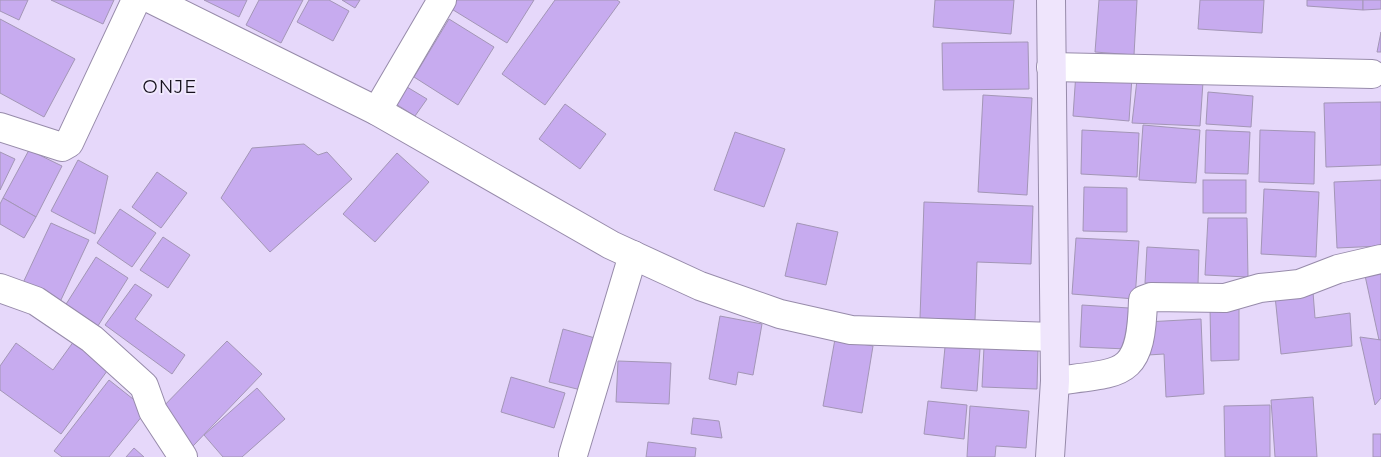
<svg xmlns="http://www.w3.org/2000/svg" width="1381" height="457" viewBox="0 0 1381 457" font-family="Montserrat,sans-serif">
<rect width="100%" height="100%" fill="#e6d8fa"/>
<g fill="#c7abef" stroke="#a396b6">
<polygon points="0,0 28,0 19,20 0,11"/>
<polygon points="51,0 114,0 103,24"/>
<polygon points="204,0 247,0 239,17"/>
<polygon points="259,0 303,0 281,43 246,25"/>
<polygon points="309,0 329,0 349,11 333,41 297,22"/>
<polygon points="342,0 360,0 355,8"/>
<polygon points="455,0 534,0 507,43 450,8"/>
<polygon points="555,0 617,0 620,2 545,105 502,74"/>
<polygon points="935,0 1014,0 1011,34 933,27"/>
<polygon points="1099,0 1137,0 1134,55 1095,52"/>
<polygon points="1200,0 1264,0 1262,33 1198,29"/>
<polygon points="1307,0 1363,0 1363,10 1307,6"/>
<polygon points="1363,0 1381,0 1381,9 1363,10"/>
<polygon points="0,19 75,59 44,117 0,93"/>
<polygon points="449,19 494,47 458,105 414,77"/>
<polygon points="1381,32 1381,52 1377,52"/>
<polygon points="1028,42 1029,89 943,90 942,43"/>
<polygon points="1076,72 1132,77 1129,121 1073,116"/>
<polygon points="1137,80 1203,82 1200,126 1132,123"/>
<polygon points="402,84 427,99 415,116 391,101"/>
<polygon points="1208,92 1253,96 1251,127 1206,124"/>
<polygon points="983,95 1032,98 1027,195 978,192"/>
<polygon points="1381,102 1381,165 1326,167 1324,103"/>
<polygon points="565,104 606,134 580,169 539,139"/>
<polygon points="1143,125 1200,130 1196,183 1139,180"/>
<polygon points="1082,130 1139,133 1137,177 1081,174"/>
<polygon points="1206,130 1250,132 1248,174 1205,173"/>
<polygon points="1260,130 1315,132 1314,184 1259,182"/>
<polygon points="735,132 785,149 764,207 714,190"/>
<polygon points="304,144 318,155 327,152 352,179 270,252 221,198 252,148"/>
<polygon points="29,150 62,166 36,217 3,198"/>
<polygon points="0,152 15,159 0,190"/>
<polygon points="397,153 429,182 375,242 343,214"/>
<polygon points="78,160 108,176 95,234 51,211"/>
<polygon points="157,172 187,193 161,228 132,207"/>
<rect x="1203" y="180" width="43" height="33"/>
<polygon points="1381,180 1381,246 1337,248 1334,182"/>
<polygon points="1084,187 1127,188 1127,232 1083,231"/>
<polygon points="1264,189 1319,192 1316,257 1261,254"/>
<polygon points="3,198 36,217 24,238 0,224 0,204"/>
<polygon points="924,202 1033,206 1031,264 977,262 975,320 920,318"/>
<polygon points="120,209 156,233 132,267 97,243"/>
<polygon points="1208,218 1247,218 1248,277 1205,275"/>
<polygon points="51,223 89,240 60,302 22,285"/>
<polygon points="797,223 838,232 826,285 785,276"/>
<polygon points="163,237 190,255 168,288 140,270"/>
<polygon points="1076,238 1139,241 1135,299 1072,294"/>
<polygon points="1147,247 1199,250 1198,285 1145,283"/>
<polygon points="96,257 128,278 96,329 63,309"/>
<polygon points="1381,268 1381,340 1379,340 1364,271"/>
<polygon points="135,284 152,295 135,319 185,355 172,374 105,325"/>
<polygon points="1313,292 1315,318 1350,313 1352,346 1281,354 1275,296"/>
<polygon points="1082,305 1129,308 1127,349 1080,347"/>
<polygon points="1239,307 1239,360 1211,361 1210,308"/>
<polygon points="720,316 762,324 753,375 738,372 736,385 709,379"/>
<polygon points="1201,319 1204,394 1166,397 1164,354 1148,355 1146,322"/>
<polygon points="563,329 595,338 581,390 549,382"/>
<polygon points="1360,337 1381,340 1381,398 1375,405"/>
<polygon points="835,339 873,346 862,413 823,406"/>
<polygon points="74,341 110,367 61,434 0,390 0,366 16,343 53,370"/>
<polygon points="227,341 262,374 193,446 158,412"/>
<polygon points="945,347 980,349 977,391 941,388"/>
<polygon points="984,347 1038,349 1037,389 982,387"/>
<polygon points="618,361 671,363 669,404 616,402"/>
<polygon points="511,377 565,393 554,428 501,412"/>
<polygon points="109,380 147,410 109,457 62,457 54,451"/>
<polygon points="257,388 285,419 242,457 223,457 204,435"/>
<polygon points="1313,397 1317,457 1275,457 1271,400"/>
<polygon points="928,401 967,405 964,439 924,434"/>
<polygon points="1270,405 1270,457 1225,457 1224,406"/>
<polygon points="970,406 1029,411 1026,448 996,446 995,457 967,457"/>
<polygon points="693,418 719,421 722,438 691,434"/>
<rect x="1373" y="434" width="8" height="23"/>
<polygon points="648,442 696,448 695,457 646,457"/>
<polygon points="134,448 144,457 126,457"/>
</g>
<g fill="none" stroke-linecap="round" stroke-linejoin="round">
<defs>
<g id="street">
<polyline points="153,0 377,111 611,245 700,286 780,314 851,330 1054,337"/>
<polyline points="1051,67 1372,74"/>
<polyline points="377,111 442,0"/>
<polyline points="0,127 62,147 69,143 136,0"/>
<polyline points="0,288 36,301 92,339 144,386 153,411 183,457"/>
<path d="M1055,381c69,-9 86,-3 88,-81l8,-3 74,1 35,-10 39,-4 39,-15 43,-10"/>
<polyline points="573,455 633,255"/>
</g>
<polyline id="secondary" points="1050,457 1055,381 1051,0"/>
</defs>
<use href="#street" stroke="#978baa" stroke-width="30"/>
<use href="#secondary" stroke="#978baa" stroke-width="30"/>
<use href="#street" stroke="#fff" stroke-width="28"/>
<use href="#secondary" stroke="#efe5fc" stroke-width="28"/>
</g>
<g text-anchor="middle" stroke-width="4" stroke-linejoin="round" paint-order="stroke">
<g font-size="18" letter-spacing="1" fill="#16111d" stroke="#f0e8fd">
<text x="170" y="93">ONJE</text>
</g>
</g>
</svg>
